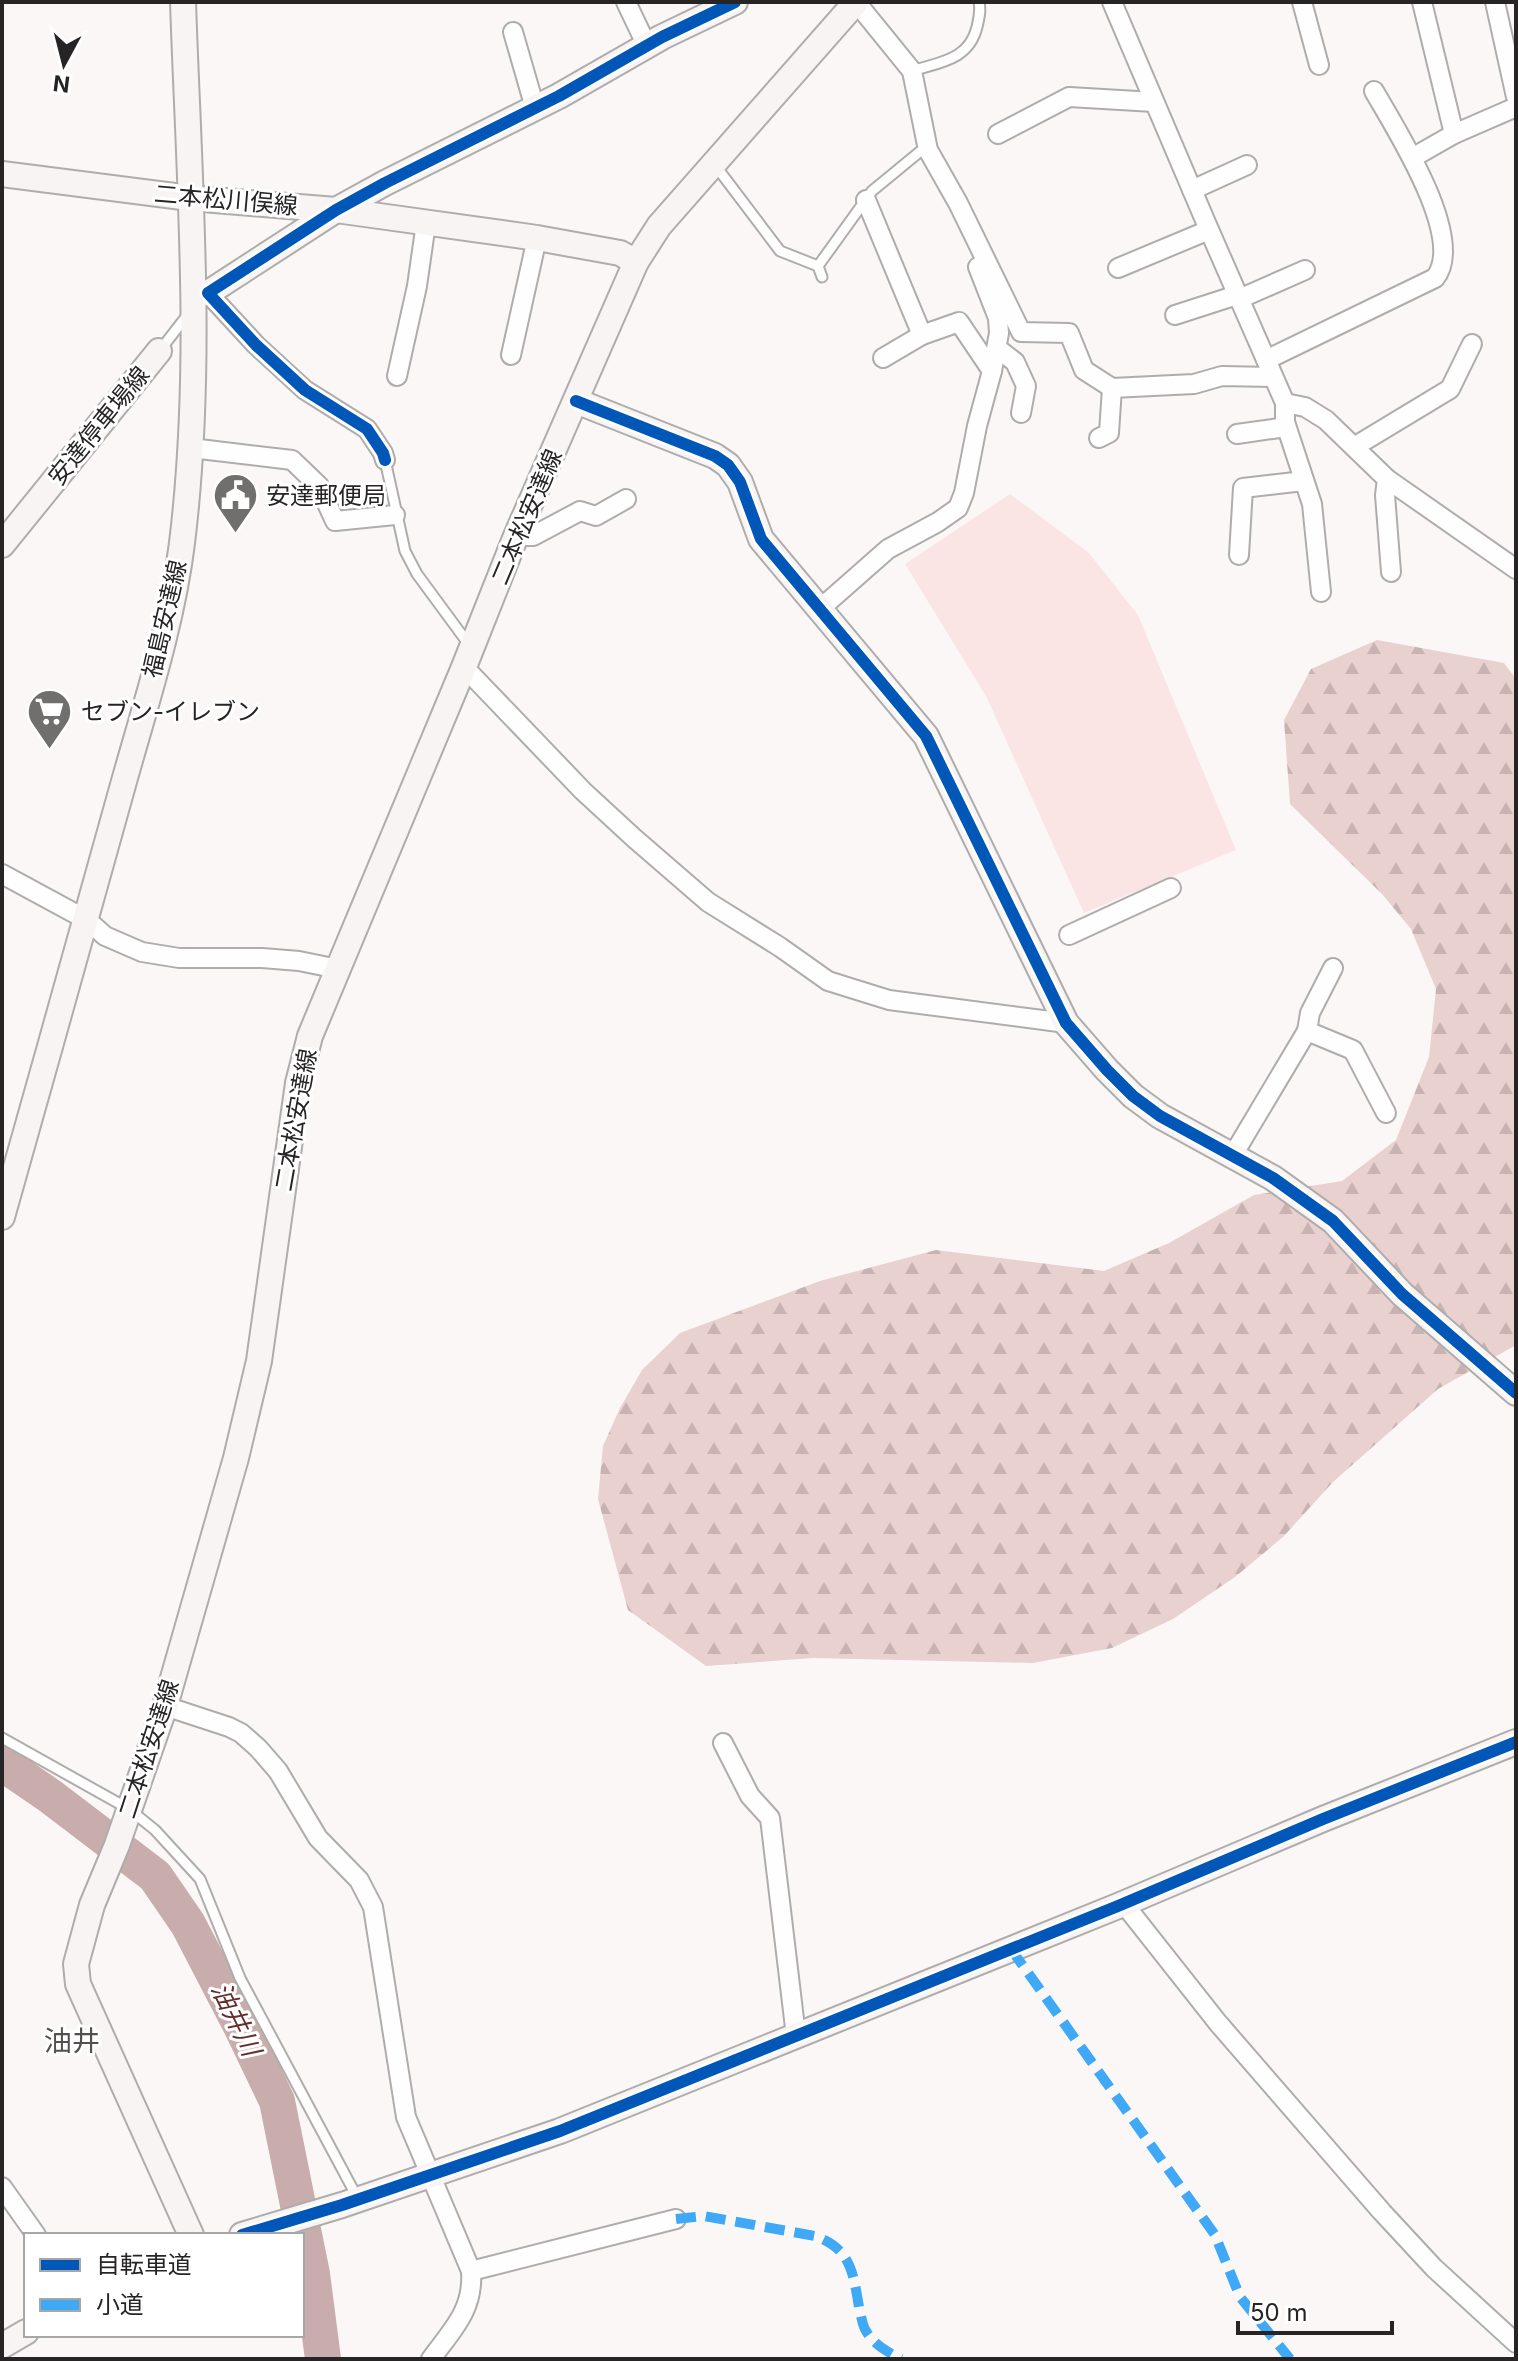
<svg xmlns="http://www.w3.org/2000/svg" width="1518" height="2361" viewBox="0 0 1518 2361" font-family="Inter,'Noto Sans JP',sans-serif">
<defs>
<pattern id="forest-firs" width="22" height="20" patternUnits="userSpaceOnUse" patternTransform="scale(2)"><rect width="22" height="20" fill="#e9d1d0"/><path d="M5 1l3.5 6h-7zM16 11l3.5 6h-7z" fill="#c8b3b2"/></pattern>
</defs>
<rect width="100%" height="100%" fill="#fbf7f7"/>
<polygon fill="#fae5e4" points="1010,494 1089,553 1138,615 1236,850 1084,913 986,696 905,564"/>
<polygon fill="url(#forest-firs)" points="1377,640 1504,663 1516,679 1516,1345 1438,1389 1333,1482 1283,1537 1235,1577 1173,1619 1112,1648 1033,1663 813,1658 706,1666 628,1610 598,1499 603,1446 620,1408 642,1370 680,1333 820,1281 936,1250 1104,1271 1169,1243 1254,1195 1342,1181 1396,1140 1429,1057 1436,989 1411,929 1382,894 1290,804 1284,720 1311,669"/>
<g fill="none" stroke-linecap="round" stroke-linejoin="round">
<polyline stroke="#c9adac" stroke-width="36" points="2,1763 50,1796 155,1876 188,1924 241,2026 277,2101 312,2274 323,2359"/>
<defs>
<g id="lane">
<path d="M912,71c28,-9 57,-11 65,-44 2,-9 4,-16 2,-25"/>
<polyline points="715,165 780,251 818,266"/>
<polyline points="822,277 818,266 872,191 928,145"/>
<polyline points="161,349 189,313"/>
<polyline points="385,460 405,551 417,574 470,646"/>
<polyline points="2,1738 129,1809 155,1830 200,1879 240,1978 357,2197"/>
</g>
<g id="street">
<polyline points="626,2 647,46"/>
<polyline points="856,2 912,71 928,150 958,203 1021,332 1069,333 1084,370 1112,388 1194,384 1222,376 1273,377"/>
<polyline points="1112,2 1207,225 1285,403 1305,407 1326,420 1387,479 1516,569"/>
<polyline points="1302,2 1319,65"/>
<polyline points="1422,2 1454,134"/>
<polyline points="1495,2 1516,97"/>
<polyline points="513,32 535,108"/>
<polyline points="998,134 1069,97 1154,102"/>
<polyline points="1412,158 1454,134 1516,107"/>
<polyline points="1192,190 1247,165"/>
<polyline points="866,200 922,335"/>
<polyline points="1118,268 1209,230"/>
<polyline points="208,293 256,345 305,390 367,429 383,453 385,460"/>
<polyline points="1239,299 1305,270"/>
<polyline points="1175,315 1237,295"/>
<polyline points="997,348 1015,362 1026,386 1021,413"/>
<polyline points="511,355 537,238"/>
<polyline points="883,358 922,335 959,322 992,371"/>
<path d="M1266,360l169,-82c32,-39 -40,-150 -61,-187"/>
<polyline points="397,376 417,286 426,223"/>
<polyline points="1285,403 1285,422 1312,504 1321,592"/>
<polyline points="1237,434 1286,427"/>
<polyline points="1099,438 1109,433 1112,388"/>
<polyline points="1354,447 1450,389 1472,344"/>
<polyline points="191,448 292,460 319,486 335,521 395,515"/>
<polyline points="1387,479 1385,495 1391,572"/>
<polyline points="516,536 533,536 580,511 596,516 626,499"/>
<polyline points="1239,555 1243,488 1304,481"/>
<polyline points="821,608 888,549 938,522 958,508 964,493 977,426 992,371 999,333 998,318 978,267"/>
<polyline points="464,667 583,791 634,838 708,902 780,947 828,981 889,1000 1066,1023"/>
<polyline points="2,874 87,920 105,936 142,952 179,958 262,958 299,961 338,969"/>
<polyline points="1069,935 1171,888"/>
<polyline points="1307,1031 1353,1050 1386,1113"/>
<polyline points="1233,1155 1307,1031 1310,1013 1333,968"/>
<path d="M165,1706l64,21 12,6 17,15 20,23 40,67 41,42 14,27 33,210 65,154c3,39 -19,59 -40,88"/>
<polyline points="723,1743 750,1796 770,1818 796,2036"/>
<polyline points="1124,1904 1218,2023 1382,2212 1434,2268 1516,2343"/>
<polyline points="2,2187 36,2235"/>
<polyline points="471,2271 676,2219"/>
</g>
<g id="secondary">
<polyline points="2,174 190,198 336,210 537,238 620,253 636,262"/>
<polyline points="208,293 336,210 385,183 559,96 662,37 735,2"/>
<polyline points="576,401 715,456 728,465 740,482 761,539 926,736 1066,1023 1107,1070 1133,1096 1160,1116 1273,1178 1333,1221 1402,1294 1516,1393"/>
<polyline points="2,545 159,351"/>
<path d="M2,1217c40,-144 82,-288 121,-432 22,-79 49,-160 59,-242 22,-180 7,-361 1,-541"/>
<polyline points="191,2235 78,1984 76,1964 92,1905 117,1845 165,1706 236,1458 259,1361 298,1083 310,1036 464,667 516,536 636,262 659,226 856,2"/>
<polyline points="242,2235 342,2205 560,2131 1118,1906 1323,1819 1516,1742"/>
<polyline points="2,2346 26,2332"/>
</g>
</defs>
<use href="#lane" stroke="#afacac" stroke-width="13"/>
<use href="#street" stroke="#afacac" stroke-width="22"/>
<use href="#secondary" stroke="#afacac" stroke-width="28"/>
<use href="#lane" stroke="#fefefe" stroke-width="9"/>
<use href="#street" stroke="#fefefe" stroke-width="18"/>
<use href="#secondary" stroke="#f8f4f4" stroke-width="24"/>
<g stroke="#3fa9f5" stroke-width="10" stroke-dasharray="20 10" stroke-linecap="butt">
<polyline points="1011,1949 1215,2235 1240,2297 1290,2359"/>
<path d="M676,2219l28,-3 111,20c36,13 38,36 44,71 2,7 3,18 7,24 8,14 22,21 35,28"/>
</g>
<defs>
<g id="cycleway">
<polyline points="576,401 715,456 728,465 740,482 761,539 926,736 1066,1023 1107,1070 1133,1096 1160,1116 1273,1178 1333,1221 1402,1294 1516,1393"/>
<polyline points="385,460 383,453 367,429 305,390 256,345 208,293 336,210 385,183 559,96 662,37 735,2"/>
<polyline points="242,2235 342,2205 560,2131 1118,1906 1323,1819 1516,1742"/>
</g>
</defs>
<use href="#cycleway" stroke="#fff" stroke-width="17"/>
<use href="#cycleway" stroke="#0057b8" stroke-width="12"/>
</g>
<defs>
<symbol id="civic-pin" viewBox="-11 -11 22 30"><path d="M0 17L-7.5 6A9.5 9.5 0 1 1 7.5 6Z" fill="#716e6e" stroke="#fff"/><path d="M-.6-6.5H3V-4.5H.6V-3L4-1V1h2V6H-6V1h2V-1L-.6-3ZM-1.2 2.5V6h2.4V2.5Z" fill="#fff"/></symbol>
<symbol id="supermarket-pin" viewBox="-11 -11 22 30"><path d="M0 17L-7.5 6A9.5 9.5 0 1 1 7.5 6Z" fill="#716e6e" stroke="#fff"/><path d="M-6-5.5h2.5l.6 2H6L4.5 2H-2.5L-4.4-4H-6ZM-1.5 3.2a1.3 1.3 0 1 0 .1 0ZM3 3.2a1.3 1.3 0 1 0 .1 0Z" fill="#fff"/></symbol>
</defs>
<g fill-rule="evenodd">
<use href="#civic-pin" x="210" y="470" width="51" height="69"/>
<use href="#supermarket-pin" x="24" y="686" width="51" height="69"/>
</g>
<g text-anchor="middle" stroke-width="6" stroke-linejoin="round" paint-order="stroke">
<g font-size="24" fill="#262424" stroke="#fff">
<text transform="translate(226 200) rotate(5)" y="8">二本松川俣線</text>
<text transform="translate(99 426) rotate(-51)" y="8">安達停車場線</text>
<text transform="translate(527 517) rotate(-67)" y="8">二本松安達線</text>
<text transform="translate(165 619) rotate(-77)" y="8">福島安達線</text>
<text transform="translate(296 1120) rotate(-80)" y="8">二本松安達線</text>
<text transform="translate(149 1749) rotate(-72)" y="8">二本松安達線</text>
</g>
<g font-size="24" fill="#262424" stroke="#fff" text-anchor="start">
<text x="266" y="504">安達郵便局</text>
<text x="81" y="720">セブン-イレブン</text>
</g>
<g font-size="26" font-style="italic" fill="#652f30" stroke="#fff">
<text transform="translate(236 2019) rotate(64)" y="9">油井川</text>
</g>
<g font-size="28" fill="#555050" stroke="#fff">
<text x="72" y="2051">油井</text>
</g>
</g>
<rect width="1518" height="2361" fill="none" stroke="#262424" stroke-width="8"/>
<rect x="24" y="2233" width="280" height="104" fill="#ffffff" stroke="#a8a7a7" stroke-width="2"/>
<rect x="40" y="2259" width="40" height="12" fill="#0057b8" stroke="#a8a7a7" stroke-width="2"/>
<text x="96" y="2273" font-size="24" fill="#262424">自転車道</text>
<rect x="40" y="2299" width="40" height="12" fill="#3fa9f5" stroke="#a8a7a7" stroke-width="2"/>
<text x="96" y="2313" font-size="24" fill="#262424">小道</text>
<g transform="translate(64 64) rotate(187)" stroke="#ffffff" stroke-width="6" paint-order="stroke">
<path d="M0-6L14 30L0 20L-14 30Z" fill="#262424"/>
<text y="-12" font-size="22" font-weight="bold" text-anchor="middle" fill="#262424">N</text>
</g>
<path d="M1238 2321v12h154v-12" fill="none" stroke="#262424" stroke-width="4"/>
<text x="1250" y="2321" font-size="24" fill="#262424" stroke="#ffffff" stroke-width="6" paint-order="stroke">50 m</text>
</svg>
